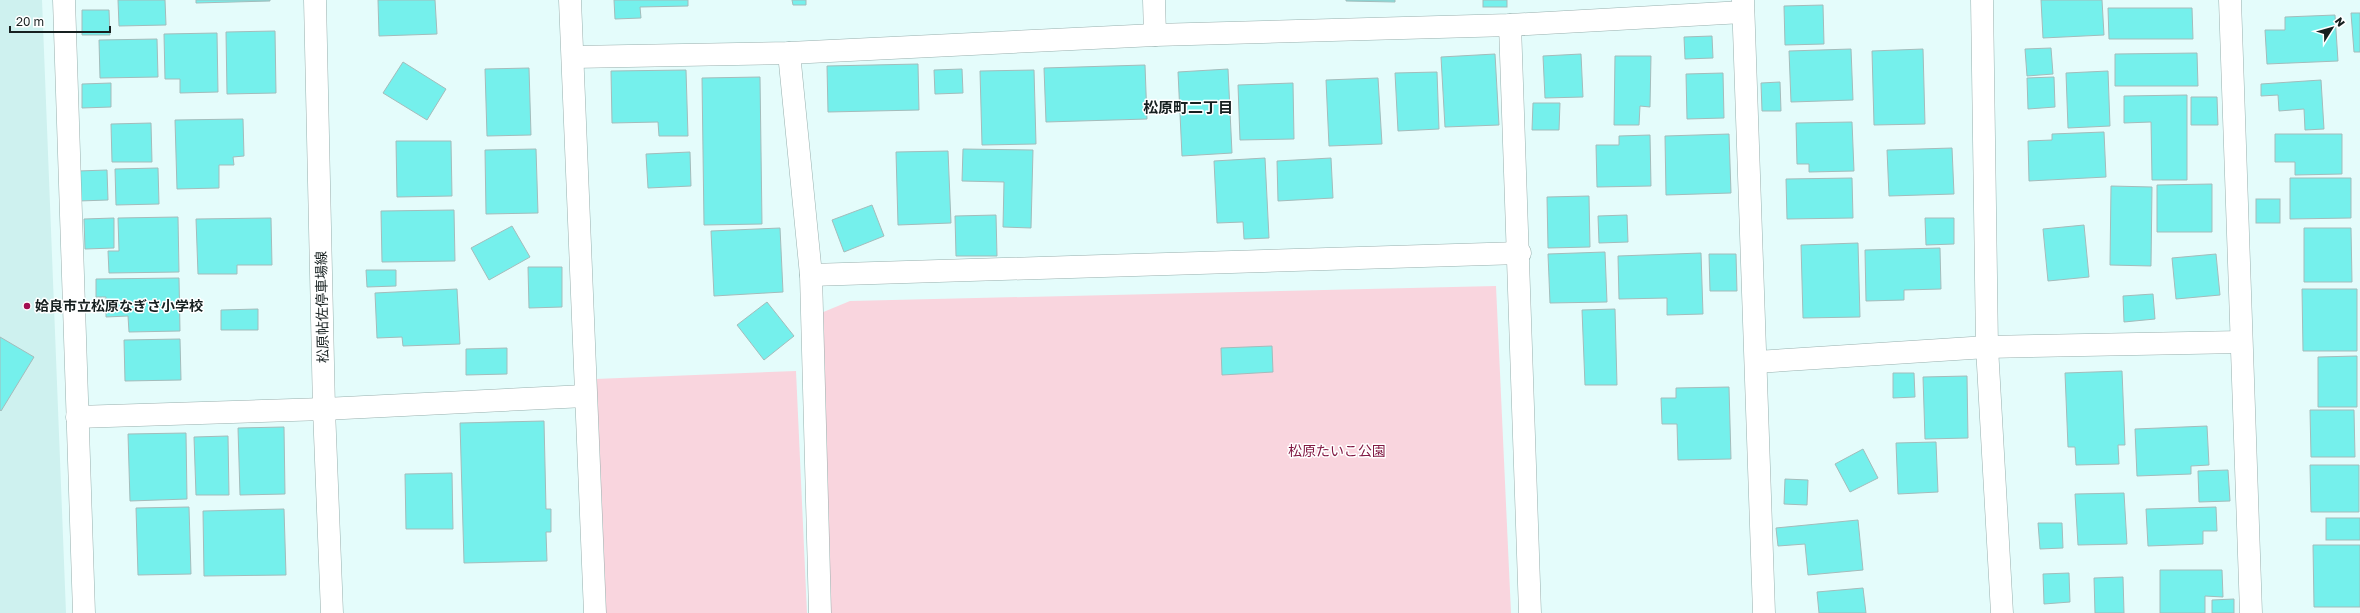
<svg xmlns="http://www.w3.org/2000/svg" width="2360" height="613" viewBox="0 0 2360 613" font-family="'Golos Text','Noto Sans JP',sans-serif">
<rect width="100%" height="100%" fill="#e4fcfb"/>
<polygon fill="#cef1ef" points="0,0 42,0 66,613 0,613"/>
<g fill="#f9d5de">
<polygon points="1496,286 1511,613 829,613 821,313 850,301"/>
<polygon points="796,371 807,613 606,613 595,379"/>
</g>
<g fill="#75f0ec" stroke="#a4bcbb">
<polygon points="118,0 165,0 166,25 119,26"/>
<polygon points="196,0 270,0 270,1 196,3"/>
<polygon points="378,0 435,0 437,34 379,36"/>
<polygon points="614,0 688,0 688,6 640,7 641,18 615,19"/>
<polygon points="792,0 806,0 806,5 793,5"/>
<polygon points="1346,0 1395,0 1395,2 1346,1"/>
<rect x="1483" y="0" width="24" height="7"/>
<polygon points="2041,0 2102,0 2104,35 2043,38"/>
<polygon points="1823,5 1824,44 1785,45 1784,6"/>
<polygon points="2108,8 2192,8 2193,39 2109,39"/>
<polygon points="82,10 109,10 110,35 82,35"/>
<polygon points="2351,13 2360,13 2360,52 2354,52"/>
<polygon points="2335,15 2338,61 2267,64 2265,30 2285,30 2285,17"/>
<polygon points="275,31 276,93 227,94 226,32"/>
<polygon points="217,33 218,92 180,93 180,79 165,79 164,34"/>
<polygon points="1712,36 1713,58 1685,59 1684,37"/>
<polygon points="157,39 158,77 100,78 99,40"/>
<polygon points="2051,48 2053,74 2027,76 2025,49"/>
<polygon points="1851,49 1853,100 1791,102 1789,51"/>
<polygon points="1923,49 1925,124 1874,125 1872,51"/>
<polygon points="2197,53 2198,86 2115,86 2115,54"/>
<polygon points="1495,54 1499,125 1445,127 1441,57"/>
<polygon points="1581,54 1583,97 1545,98 1543,56"/>
<polygon points="1615,56 1651,56 1650,107 1640,106 1639,125 1614,125"/>
<polygon points="403,62 446,89 427,120 383,93"/>
<polygon points="918,64 919,110 828,112 827,66"/>
<polygon points="1145,65 1147,119 1046,122 1044,68"/>
<polygon points="529,68 531,135 487,136 485,69"/>
<polygon points="962,69 963,93 935,94 934,70"/>
<polygon points="1228,69 1232,153 1182,156 1178,72"/>
<polygon points="686,70 688,136 659,136 658,122 612,123 611,71"/>
<polygon points="1034,70 1036,144 982,145 980,71"/>
<polygon points="2108,71 2110,126 2068,128 2066,73"/>
<polygon points="1437,72 1439,129 1398,131 1395,73"/>
<polygon points="1723,73 1724,118 1687,119 1686,74"/>
<polygon points="760,77 762,224 704,225 702,78"/>
<polygon points="2054,77 2055,107 2028,109 2027,78"/>
<polygon points="1378,78 1382,144 1329,146 1326,80"/>
<polygon points="2321,80 2324,129 2305,130 2304,109 2279,111 2278,95 2261,96 2261,84"/>
<polygon points="1780,82 1781,111 1762,111 1761,83"/>
<polygon points="111,83 111,107 82,108 82,84"/>
<polygon points="1293,83 1294,139 1240,140 1238,85"/>
<polygon points="2187,95 2187,180 2152,180 2151,122 2124,123 2124,96"/>
<polygon points="2191,97 2217,97 2218,125 2191,125"/>
<polygon points="1533,103 1560,103 1559,130 1532,130"/>
<polygon points="243,119 244,156 233,157 234,165 219,165 219,188 177,189 175,120"/>
<polygon points="1852,122 1854,171 1809,172 1809,164 1797,164 1796,123"/>
<polygon points="151,123 152,162 112,162 111,124"/>
<polygon points="2104,132 2106,177 2029,181 2028,141 2052,140 2052,134"/>
<polygon points="1729,134 1731,193 1666,195 1665,136"/>
<polygon points="2275,134 2342,134 2342,174 2295,175 2295,162 2275,162"/>
<polygon points="1650,135 1651,186 1597,187 1596,145 1619,145 1619,136"/>
<polygon points="396,141 451,141 452,196 397,197"/>
<polygon points="1952,148 1954,194 1889,196 1887,150"/>
<polygon points="536,149 538,213 486,214 485,150"/>
<polygon points="963,149 1033,150 1031,228 1003,227 1004,182 962,181"/>
<polygon points="948,151 951,223 898,225 896,152"/>
<polygon points="690,152 691,186 648,188 646,154"/>
<polygon points="1265,158 1269,238 1244,239 1243,222 1217,223 1214,161"/>
<polygon points="1331,158 1333,198 1278,201 1277,161"/>
<polygon points="158,168 159,204 116,205 115,169"/>
<polygon points="107,170 108,200 79,201 78,171"/>
<polygon points="1852,178 1853,218 1787,219 1786,179"/>
<polygon points="2290,178 2351,178 2351,218 2290,219"/>
<polygon points="2212,184 2212,232 2157,232 2157,185"/>
<polygon points="2111,186 2152,187 2151,266 2110,265"/>
<polygon points="1589,196 1590,247 1548,248 1547,197"/>
<rect x="2256" y="199" width="24" height="24"/>
<polygon points="872,205 884,236 844,252 832,220"/>
<polygon points="454,210 455,261 382,262 381,211"/>
<polygon points="996,215 997,256 956,256 955,216"/>
<polygon points="1627,215 1628,242 1599,243 1598,216"/>
<polygon points="178,217 179,272 109,273 108,251 119,251 118,218"/>
<polygon points="114,218 114,248 85,249 84,219"/>
<polygon points="271,218 272,265 237,265 237,274 198,274 196,219"/>
<polygon points="1925,218 1954,218 1954,244 1926,245"/>
<polygon points="2084,225 2089,277 2048,281 2043,229"/>
<polygon points="512,226 530,257 489,280 471,248"/>
<polygon points="780,228 783,292 714,296 711,231"/>
<polygon points="2304,228 2351,228 2352,282 2304,282"/>
<polygon points="1858,243 1860,317 1803,318 1801,245"/>
<polygon points="1940,248 1941,289 1904,290 1904,300 1866,301 1865,250"/>
<polygon points="1605,252 1607,302 1550,303 1548,254"/>
<polygon points="1701,253 1703,314 1667,315 1667,298 1619,299 1618,256"/>
<polygon points="1709,254 1736,254 1737,291 1710,291"/>
<polygon points="2216,254 2220,295 2176,299 2172,258"/>
<polygon points="528,267 562,267 562,307 529,308"/>
<polygon points="366,270 396,270 396,286 367,287"/>
<polygon points="179,278 180,331 129,332 128,316 106,317 106,297 96,297 96,279"/>
<polygon points="457,289 460,344 403,346 402,337 377,338 375,293"/>
<polygon points="2302,289 2357,289 2357,351 2303,351"/>
<polygon points="2153,294 2155,319 2124,322 2123,296"/>
<polygon points="767,302 794,336 764,360 737,325"/>
<polygon points="258,309 258,330 221,330 221,310"/>
<polygon points="1615,309 1617,385 1585,385 1582,310"/>
<polygon points="0,337 34,357 1,411 0,410"/>
<polygon points="180,339 181,380 125,381 124,340"/>
<polygon points="1272,346 1273,372 1222,375 1221,348"/>
<polygon points="507,348 507,374 466,375 466,349"/>
<polygon points="2357,356 2357,407 2318,407 2318,357"/>
<polygon points="2122,371 2125,445 2118,445 2119,464 2076,465 2075,447 2068,447 2065,373"/>
<polygon points="1893,373 1914,373 1915,397 1893,398"/>
<polygon points="1967,376 1968,438 1925,439 1923,377"/>
<polygon points="1729,387 1731,459 1678,460 1677,424 1662,424 1661,398 1676,398 1676,388"/>
<polygon points="2310,410 2354,410 2355,457 2311,457"/>
<polygon points="544,421 546,509 551,509 551,532 546,532 547,561 464,563 460,423"/>
<polygon points="2207,426 2209,465 2191,466 2191,474 2137,476 2135,429"/>
<polygon points="284,427 285,494 240,495 238,428"/>
<polygon points="186,433 187,499 130,501 128,434"/>
<polygon points="228,436 229,495 196,495 194,437"/>
<polygon points="1936,442 1938,492 1898,494 1896,443"/>
<polygon points="1863,449 1878,478 1850,492 1835,464"/>
<polygon points="2310,465 2359,465 2359,512 2311,512"/>
<polygon points="2228,470 2230,501 2199,502 2198,471"/>
<polygon points="452,473 453,529 406,529 405,474"/>
<polygon points="1785,479 1808,480 1807,505 1784,504"/>
<polygon points="2124,493 2127,544 2078,545 2075,494"/>
<polygon points="189,507 191,574 138,575 136,508"/>
<polygon points="2216,507 2217,531 2203,531 2203,544 2148,546 2146,509"/>
<polygon points="284,509 286,575 204,576 203,511"/>
<rect x="2326" y="518" width="34" height="22"/>
<polygon points="1858,520 1863,570 1808,575 1805,544 1778,546 1776,528"/>
<polygon points="2038,523 2062,523 2063,548 2040,549"/>
<polygon points="2313,545 2360,545 2360,607 2314,607"/>
<polygon points="2160,570 2222,570 2223,597 2205,596 2205,613 2160,613"/>
<polygon points="2069,573 2070,602 2044,604 2043,574"/>
<polygon points="2123,577 2124,613 2095,613 2094,578"/>
<polygon points="1863,588 1866,613 1819,613 1817,592"/>
<polygon points="2234,599 2234,613 2212,613 2212,600"/>
</g>
<g fill="none" stroke-linecap="round" stroke-linejoin="round">
<defs>
<g id="street">
<polyline points="64,0 84,613"/>
<polyline points="570,0 595,613"/>
<polyline points="1154,0 1155,35"/>
<polyline points="1743,0 1764,613"/>
<polyline points="2230,0 2251,613"/>
<polyline points="1510,25 1530,613"/>
<polyline points="789,53 811,275 820,613"/>
<polyline points="574,57 789,53 1155,35 1510,25 1743,12"/>
<polyline points="811,275 1520,253"/>
<polyline points="1756,362 1987,347 2241,342"/>
<polyline points="77,417 324,409 585,396"/>
</g>
<g id="secondary">
<polyline points="315,0 324,409 332,613"/>
<polyline points="1982,0 1987,347 2002,613"/>
</g>
</defs>
<use href="#street" stroke="#98b0ae" stroke-width="23"/>
<use href="#secondary" stroke="#98b0ae" stroke-width="23"/>
<use href="#street" stroke="#fff" stroke-width="22"/>
<use href="#secondary" stroke="#fff" stroke-width="22"/>
</g>
<circle fill="#a20f51" stroke="#fff" stroke-width="1.5" cx="27" cy="306" r="4"/>
<g text-anchor="middle" stroke-width="3" stroke-linejoin="round" paint-order="stroke">
<g font-size="14" font-weight="bold" fill="#172020" stroke="#fff" text-anchor="start">
<text x="35" y="311">姶良市立松原なぎさ小学校</text>
</g>
<g font-size="14" fill="#172020" stroke="#fff">
<text transform="translate(322 307) rotate(-91)" y="5">松原帖佐停車場線</text>
</g>
<g font-size="14" fill="#801842" stroke="#fff">
<text x="1337" y="456">松原たいこ公園</text>
</g>
<g font-size="15" font-weight="bold" fill="#172020" stroke="#fff">
<text x="1188" y="113">松原町二丁目</text>
</g>
</g>
<g transform="translate(2332 28) rotate(53)" stroke="#ffffff" stroke-width="3" paint-order="stroke">
<path d="M0-3L7 15L0 10L-7 15Z" fill="#172020"/>
<text y="-6" font-size="11" font-weight="bold" text-anchor="middle" fill="#172020">N</text>
</g>
<path d="M10 26v6h100v-6" fill="none" stroke="#172020" stroke-width="2"/>
<text x="16" y="26" font-size="12" fill="#172020" stroke="#ffffff" stroke-width="3" paint-order="stroke">20 m</text>
</svg>
